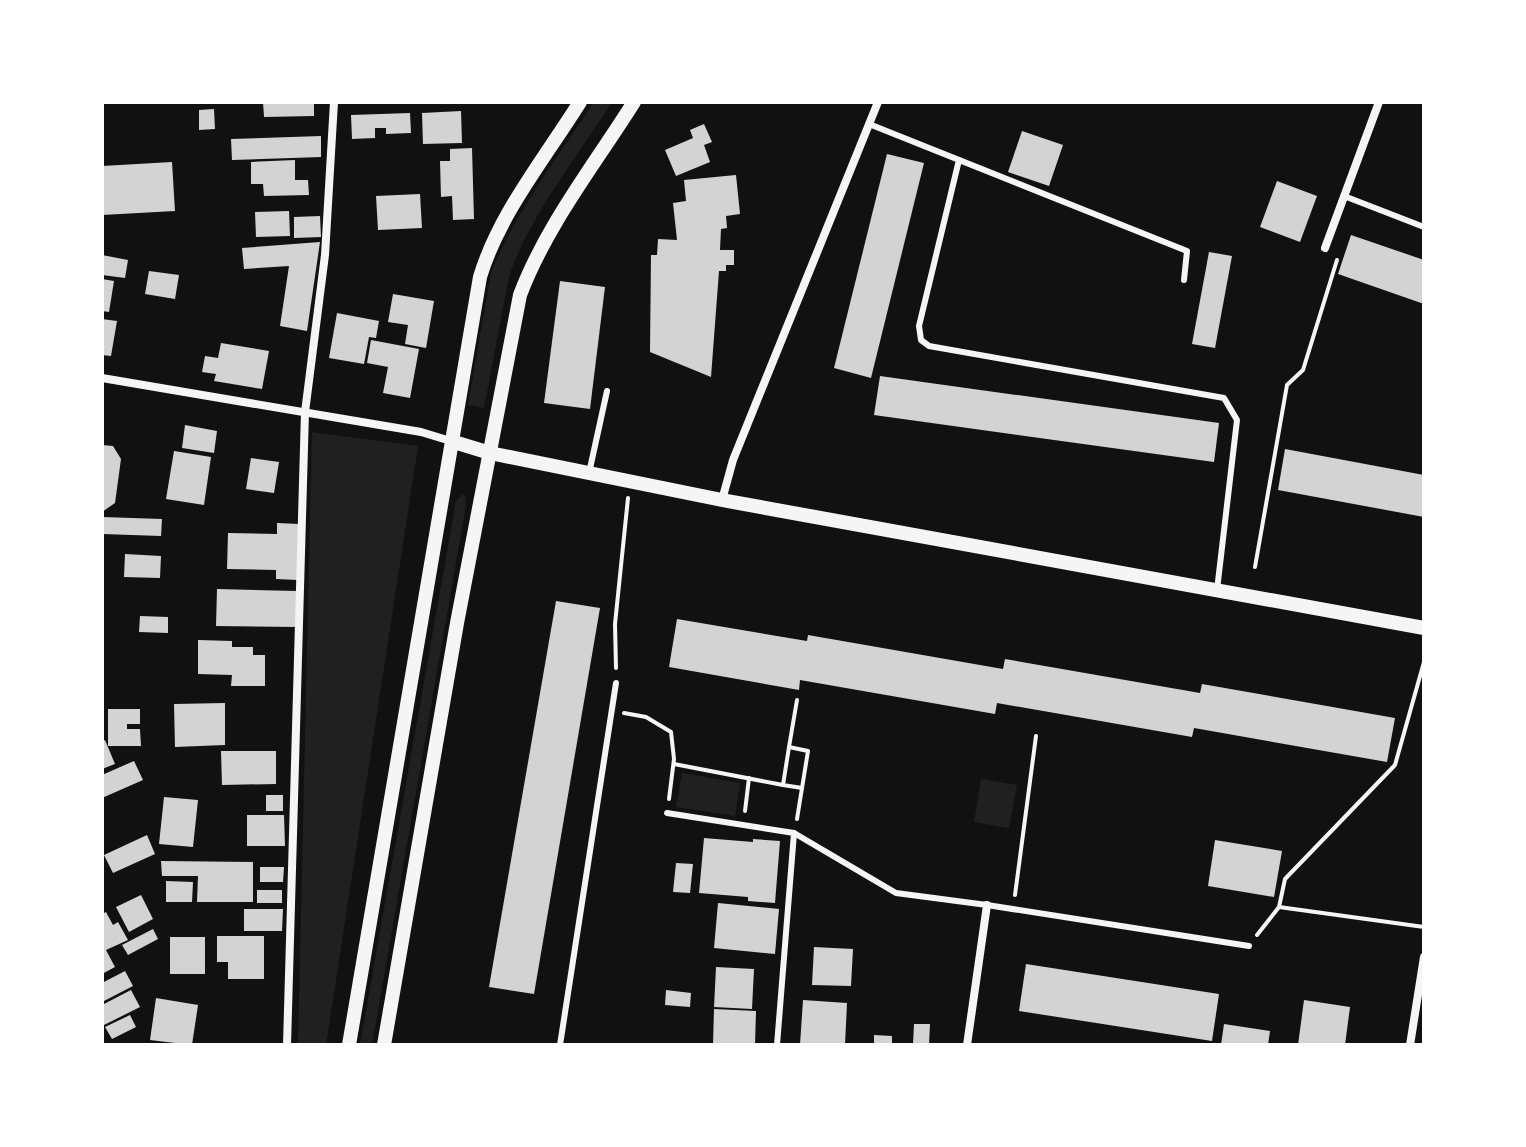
<svg xmlns="http://www.w3.org/2000/svg" width="1526" height="1147" viewBox="0 0 1526 1147" font-family="Rubik,sans-serif">
<rect width="100%" height="100%" fill="#111"/>
<g fill="#202020">
<path d="M594,102h18c-33,52 -85,118 -103,175l-25,131 -16,-3 23,-132c24,-61 67,-116 103,-171z"/>
<polygon points="312,432 418,446 326,1045 298,1045"/>
<polygon points="463,494 465,496 466,505 372,1045 360,1045 456,501"/>
<polygon points="682,773 740,783 735,816 676,807"/>
<polygon points="981,779 1017,785 1009,828 974,822"/>
</g>
<g fill="#d3d3d3">
<polygon points="263,102 314,102 314,116 264,117"/>
<polygon points="214,109 215,129 199,130 199,110"/>
<polygon points="461,111 462,143 423,144 422,113"/>
<polygon points="410,113 411,133 386,134 386,128 375,128 375,138 352,139 351,115"/>
<polygon points="704,124 712,142 704,145 710,162 676,176 665,150 693,138 690,130"/>
<polygon points="1022,131 1063,145 1049,186 1008,172"/>
<polygon points="321,136 321,157 232,160 231,139"/>
<polygon points="472,148 474,219 453,220 452,196 441,197 440,161 450,161 450,149"/>
<polygon points="887,154 924,163 871,378 834,368"/>
<polygon points="295,160 295,180 308,180 309,195 264,196 263,184 251,184 251,162"/>
<polygon points="172,162 175,211 102,215 102,166"/>
<polygon points="736,175 740,214 726,216 727,228 721,229 720,250 734,250 734,265 726,265 726,271 719,271 711,377 650,352 651,255 657,255 658,239 677,240 673,203 686,201 684,180"/>
<polygon points="1277,181 1317,196 1300,242 1260,227"/>
<polygon points="420,194 422,228 378,230 376,196"/>
<polygon points="289,211 290,236 256,237 255,212"/>
<polygon points="320,216 321,237 294,238 294,217"/>
<polygon points="1351,235 1424,260 1424,304 1338,274"/>
<polygon points="320,242 307,331 280,326 289,266 244,269 242,248"/>
<polygon points="1209,252 1232,256 1215,348 1192,344"/>
<polygon points="102,255 128,260 125,278 102,275"/>
<polygon points="149,271 179,275 175,299 145,294"/>
<polygon points="102,279 114,281 109,312 102,311"/>
<polygon points="560,281 605,287 590,409 544,403"/>
<polygon points="393,294 434,301 426,348 405,344 408,325 388,322"/>
<polygon points="337,313 379,321 376,338 369,337 364,364 329,358"/>
<polygon points="102,319 117,321 111,356 102,355"/>
<polygon points="371,340 419,349 410,398 383,393 388,367 367,363"/>
<polygon points="221,343 269,351 262,389 214,381 216,374 202,372 205,356 218,358"/>
<polygon points="880,376 1219,423 1214,462 874,415"/>
<polygon points="185,425 217,431 214,453 182,448"/>
<polygon points="102,445 113,446 121,459 115,503 102,512"/>
<polygon points="1285,449 1424,475 1424,517 1278,490"/>
<polygon points="174,451 211,457 204,505 166,499"/>
<polygon points="251,458 279,462 274,493 246,489"/>
<polygon points="102,517 162,519 161,536 102,534"/>
<polygon points="277,523 299,524 298,580 276,579 276,570 227,569 228,533 277,534"/>
<polygon points="125,554 161,556 160,578 124,577"/>
<polygon points="217,589 297,591 297,627 216,626"/>
<polygon points="556,601 600,608 534,994 489,987"/>
<polygon points="140,616 168,617 168,633 139,632"/>
<polygon points="677,619 807,641 808,635 1003,669 1005,659 1200,693 1202,684 1395,718 1387,762 1194,728 1192,737 997,703 995,714 800,680 799,690 669,667"/>
<polygon points="198,640 232,641 232,647 253,647 253,655 265,655 265,686 231,686 232,675 198,674"/>
<polygon points="225,703 225,745 175,747 174,704"/>
<polygon points="108,709 140,709 140,724 127,724 127,729 140,729 141,746 108,746"/>
<polygon points="105,740 115,764 102,769 102,742"/>
<polygon points="221,751 276,751 276,784 222,785"/>
<polygon points="134,761 143,780 102,798 102,775"/>
<rect x="266" y="795" width="17" height="16"/>
<polygon points="164,797 198,800 193,847 159,844"/>
<polygon points="247,815 284,815 285,846 247,846"/>
<polygon points="147,835 155,854 113,873 104,855"/>
<polygon points="704,838 753,842 753,839 780,841 775,903 748,901 748,897 699,893"/>
<polygon points="1215,840 1282,851 1274,897 1208,886"/>
<polygon points="161,861 253,862 253,902 197,902 198,876 162,876"/>
<polygon points="676,863 693,864 690,893 673,892"/>
<polygon points="260,867 284,867 283,882 260,882"/>
<polygon points="166,881 193,882 192,902 166,902"/>
<rect x="257" y="890" width="25" height="13"/>
<polygon points="141,895 153,919 129,932 116,907"/>
<polygon points="718,903 779,909 775,954 714,948"/>
<polygon points="244,909 283,909 282,931 244,931"/>
<polygon points="106,912 113,925 118,922 128,940 106,950 115,967 102,974 102,914"/>
<polygon points="153,929 158,939 128,955 122,945"/>
<polygon points="217,936 264,936 264,979 228,979 228,962 217,962"/>
<rect x="170" y="937" width="35" height="37"/>
<polygon points="814,947 853,949 851,986 812,985"/>
<polygon points="1026,964 1219,994 1212,1041 1019,1011"/>
<polygon points="716,967 754,969 752,1009 714,1007"/>
<polygon points="125,971 133,986 102,1002 102,983"/>
<polygon points="131,990 140,1007 102,1026 102,1005"/>
<polygon points="666,990 691,993 690,1007 665,1005"/>
<polygon points="156,998 198,1005 192,1045 150,1040"/>
<polygon points="803,1000 847,1003 845,1045 800,1045"/>
<polygon points="1304,1000 1350,1007 1345,1045 1298,1045"/>
<polygon points="714,1009 756,1011 755,1045 713,1045"/>
<polygon points="130,1015 136,1027 112,1039 105,1027"/>
<polygon points="914,1024 930,1024 929,1045 913,1044"/>
<polygon points="1224,1024 1270,1031 1268,1045 1221,1045"/>
<polygon points="874,1035 892,1036 892,1045 874,1045"/>
</g>
<g fill="none" stroke-linecap="round" stroke-linejoin="round">
<g stroke="#f5f5f5" stroke-width="4">
<polyline points="1255,567 1287,385 1303,370 1337,260"/>
<polyline points="616,668 615,624 628,498"/>
<polyline points="624,713 646,717 671,732 674,759 669,799"/>
<polyline points="789,747 783,785 802,788"/>
<polyline points="674,764 783,785"/>
<polyline points="745,811 749,778"/>
<polyline points="797,819 808,751 789,747 797,700"/>
<polyline points="1015,895 1036,736"/>
<polyline points="1279,907 1424,927"/>
<polyline points="1257,935 1279,907 1285,879 1395,765 1424,662"/>
</g>
<g stroke="#f5f5f5" stroke-width="6">
<polyline points="869,124 1187,251 1184,280"/>
<polyline points="959,160 919,326 921,340 929,346 1224,398 1237,420 1217,590"/>
<polyline points="1344,196 1424,227"/>
<polyline points="589,473 607,391"/>
<polyline points="667,813 794,833 777,1045"/>
<polyline points="794,833 896,893 987,905 1249,946"/>
<polyline points="560,1045 616,683"/>
</g>
<g stroke="#f5f5f5" stroke-width="8">
<polyline points="1325,248 1379,102"/>
<polyline points="102,378 421,432 454,442"/>
<polyline points="722,500 733,460 878,102"/>
<polyline points="287,1045 305,412 325,255 334,102"/>
<polyline points="967,1045 987,905"/>
<polyline points="1410,1045 1424,957"/>
</g>
<g stroke="#f5f5f5" stroke-width="14">
<polyline points="454,442 490,453 722,500 1424,628"/>
<path d="M349,1045l131,-768c19,-63 65,-119 100,-175"/>
<path d="M384,1045l73,-422 63,-328c26,-69 75,-131 114,-193"/>
</g>
</g>
<rect width="1526" height="1147" fill="none" stroke="#ffffff" stroke-width="208"/>
</svg>
